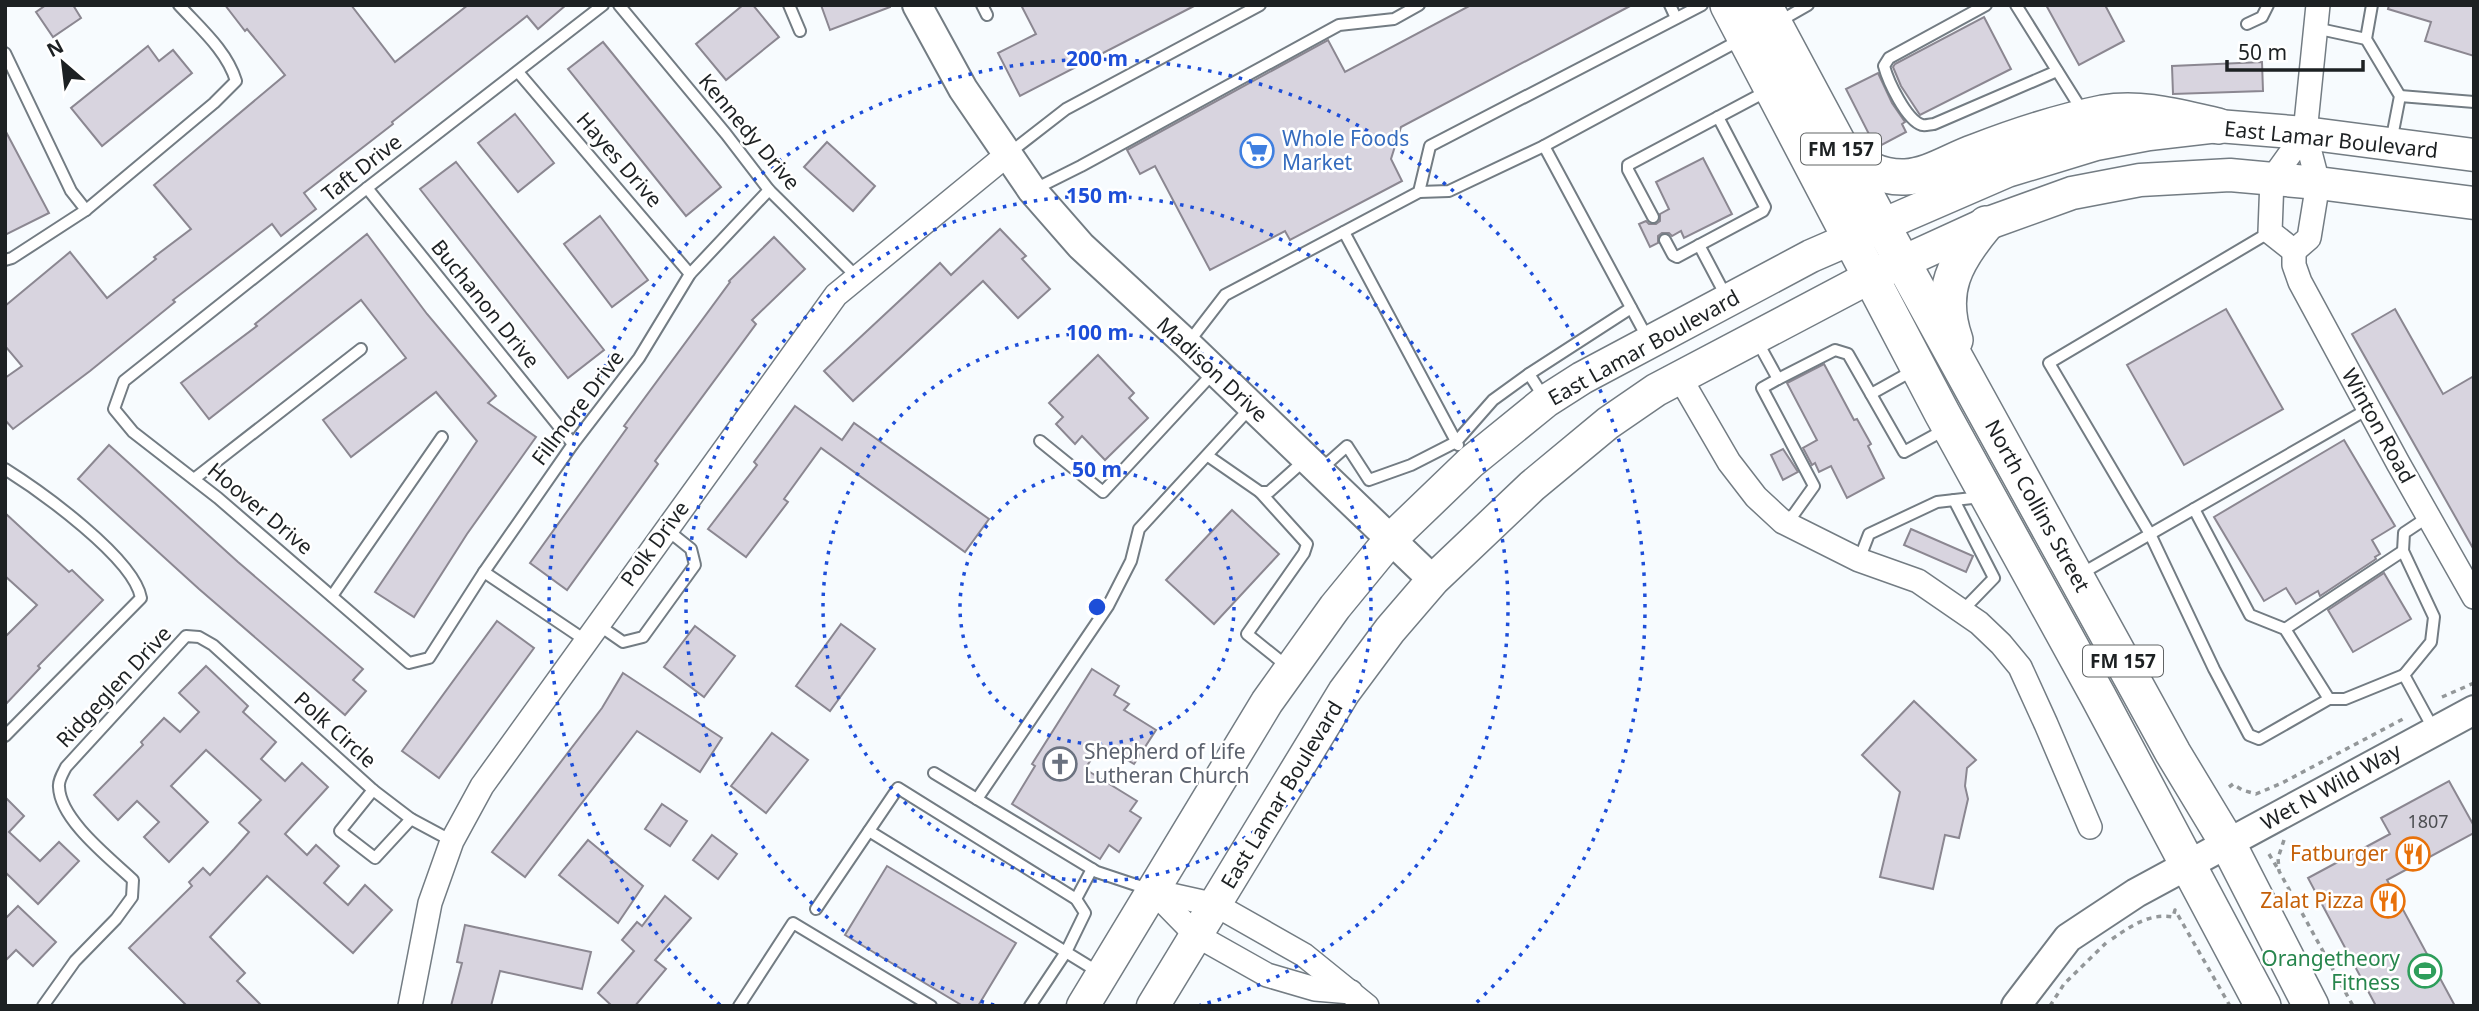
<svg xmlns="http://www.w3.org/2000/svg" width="2479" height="1011" viewBox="0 0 2479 1011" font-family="'Noto Sans',sans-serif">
<rect width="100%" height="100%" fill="#f7fbfe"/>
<g fill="#d8d4df" stroke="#8b8791" stroke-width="2">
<polygon points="46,5 73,5 81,18 53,37 36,12"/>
<polygon points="225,5 351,5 395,62 468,5 566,5 538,29 527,16 392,122 393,124 304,193 316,209 281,236 272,224 173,300 175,302 90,371 13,429 5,420 5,378 22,366 5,346 5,306 70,252 107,298 156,259 154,257 191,229 154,185 285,75 247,29 245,31"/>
<polygon points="743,5 753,5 779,37 726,80 696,44"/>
<polygon points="821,5 890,5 890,7 830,30"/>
<polygon points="1021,5 1196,5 1020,96 998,53 1036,34"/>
<polygon points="1471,5 1632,5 1401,127 1391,159 1402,181 1290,240 1285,231 1210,270 1155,166 1140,174 1127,150 1328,40 1345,72"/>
<polygon points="2046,5 2105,5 2124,41 2079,65"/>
<polygon points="2389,5 2474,5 2474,56 2425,41 2431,22 2388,9"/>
<polygon points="1984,17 2011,69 1920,115 1901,86 1893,67 1895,64"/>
<polygon points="603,42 721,187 686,216 568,69"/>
<polygon points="148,46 159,61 173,50 192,73 102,146 71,108"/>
<polygon points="2262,62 2263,91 2173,94 2172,66"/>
<polygon points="1878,73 1892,103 1905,122 1902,124 1906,132 1876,148 1846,89"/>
<polygon points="515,114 554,163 518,192 478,143"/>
<polygon points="5,130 49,213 5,235"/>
<polygon points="827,142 875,186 853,211 804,167"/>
<polygon points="1703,158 1732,214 1684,238 1681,231 1672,236 1669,233 1662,233 1658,236 1658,243 1650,247 1639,224 1646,221 1649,224 1656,224 1660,221 1660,214 1669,209 1656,182"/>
<polygon points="456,162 604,350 568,378 420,189"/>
<polygon points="600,216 648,280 612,307 564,244"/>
<polygon points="1000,229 1026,256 1022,259 1050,289 1018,318 983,281 853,401 824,371 940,263 951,275"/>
<polygon points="367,234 427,314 496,396 488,403 536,437 467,534 414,617 375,592 477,441 436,392 351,457 323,420 406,358 361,300 209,419 181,383 257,326 255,324"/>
<polygon points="774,237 805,269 752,320 756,324 655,461 658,464 567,590 530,563 627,428 624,426 730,282 729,281"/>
<polygon points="2226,309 2283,409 2184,465 2127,365"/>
<polygon points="2395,309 2443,394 2474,376 2474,550 2352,334"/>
<polygon points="1098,355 1134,393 1129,398 1148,418 1105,460 1082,436 1075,444 1056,424 1063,417 1049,403"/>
<polygon points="1824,364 1854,420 1857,419 1871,444 1868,446 1884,478 1847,498 1831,466 1819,472 1815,463 1812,465 1803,448 1817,440 1787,383"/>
<polygon points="795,406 842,440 854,423 989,519 965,552 821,448 784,499 788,502 746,557 708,529 757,465 754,462"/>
<polygon points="2344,440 2395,526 2372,540 2380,554 2375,557 2376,559 2320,596 2318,591 2296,604 2286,588 2264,601 2214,517"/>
<polygon points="109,445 238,562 363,669 353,680 366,691 345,715 199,589 78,479"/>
<polygon points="1783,449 1798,472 1783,480 1771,455"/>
<polygon points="1232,510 1279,554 1214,624 1166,580"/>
<polygon points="5,513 69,572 72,570 103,600 38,666 40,668 5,705 5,637 37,605 5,576"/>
<polygon points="1911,529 1973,556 1966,572 1904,545"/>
<polygon points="2384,573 2411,619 2353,652 2328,610"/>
<polygon points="497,621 534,648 439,778 402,751"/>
<polygon points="841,624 875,649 830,711 796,686"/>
<polygon points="695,626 735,656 704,697 664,667"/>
<polygon points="206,666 248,706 243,712 276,742 261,759 285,781 302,763 328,787 285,834 307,855 316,845 339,866 324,883 348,905 365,885 392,910 353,953 267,876 210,937 245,973 237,981 262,1006 187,1006 129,948 192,886 189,882 203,868 210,875 234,849 249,832 239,823 261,800 206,750 171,786 208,822 169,862 144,837 159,822 137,801 118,820 94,795 143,745 141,742 164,718 180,732 199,712 179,693"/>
<polygon points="1092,669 1119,686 1114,695 1129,704 1124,710 1156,730 1134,764 1101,744 1085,769 1137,801 1130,811 1141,818 1119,852 1109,845 1100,859 1012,804 1035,766 1032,764"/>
<polygon points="623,673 722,738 700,772 637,731 525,877 492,852 602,708"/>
<polygon points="1914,701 1976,760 1967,768 1965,786 1968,799 1959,838 1945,835 1933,889 1880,877 1900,792 1862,755"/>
<polygon points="772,733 808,760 766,813 731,786"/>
<polygon points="2449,781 2474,826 2474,833 2387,880 2455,1006 2376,1006 2308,878 2390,834 2381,818"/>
<polygon points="5,797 24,816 9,832 40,861 59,842 79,861 38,904 5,872"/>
<polygon points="662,804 687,821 670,846 645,829"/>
<polygon points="712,835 737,854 718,879 693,860"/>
<polygon points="588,840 643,886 618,923 559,875"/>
<polygon points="887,866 1016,943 978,1006 963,1006 845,935"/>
<polygon points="665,896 691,918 655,960 666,969 635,1006 612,1006 598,993 634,951 622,940 637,922 642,926"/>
<polygon points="18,906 56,942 33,966 16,950 5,961 5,919"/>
<polygon points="465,925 591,952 582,989 500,971 491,1006 451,1006 462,963 457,962"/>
</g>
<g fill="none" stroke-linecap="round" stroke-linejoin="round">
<defs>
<g id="service">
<polyline points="603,5 367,188 124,381 114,409 133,432 218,498 409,663 429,658 484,572 573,444 639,358 690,274 769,190"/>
<polyline points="619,5 726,134 769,190 856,276"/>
<polyline points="789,5 800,31"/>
<polyline points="982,5 987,15"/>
<polyline points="1670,5 1676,18"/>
<path d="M1986,5l-97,53 -5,8c4,15 22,54 38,59 4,1 8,-1 12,-1l123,-53"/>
<polyline points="2016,5 2083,112"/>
<polyline points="2372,5 2366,39 2400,96 2391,142"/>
<polyline points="1780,21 1808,5"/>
<polyline points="2247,24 2262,17 2268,5"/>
<polyline points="2315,28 2366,39"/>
<polyline points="5,53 71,191 86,210"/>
<polyline points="518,72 690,274"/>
<polyline points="2400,96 2474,102"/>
<polyline points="1544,146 1649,341"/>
<polyline points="1008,154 1066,109 1260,5"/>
<polyline points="367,188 573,444"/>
<polyline points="1033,190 1081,166 1339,25 1394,19 1419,5"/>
<polyline points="1419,192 1449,191 1544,146 1740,40"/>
<polyline points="1653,217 1628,170 1628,165 1769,90"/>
<polyline points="1344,232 1458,445"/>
<polyline points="2270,232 2049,363 2150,534 2214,669 2249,735 2259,739 2329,699"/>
<polyline points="1665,240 1673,255 1677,257 1763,211 1765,207 1718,117"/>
<polyline points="1699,245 1727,298"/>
<path d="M5,260l7,-2 74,-48 128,-107 22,-22c-9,-30 -36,-53 -57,-76"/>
<polyline points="1756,339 1778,379 1762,388 1814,486 1794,514 1783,522"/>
<polyline points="1188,343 1225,295 1419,192 1430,146 1702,5"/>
<polyline points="1529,374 1631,308"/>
<polyline points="1778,379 1835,350 1848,354 1904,452 1946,429"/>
<polyline points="1871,394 1914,370"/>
<polyline points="1040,441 1103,492 1215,371"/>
<polyline points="1208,456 1260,492 1269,492 1306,459"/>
<path d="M5,469c35,22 129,89 136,129l-136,138"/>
<polyline points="1320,470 1347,446 1369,480 1411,465 1456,442 1493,400 1529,374 1545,399"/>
<polyline points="194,479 361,349"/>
<polyline points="1260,492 1307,544 1304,553 1247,634 1288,667"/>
<polyline points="1954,500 1994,578 1962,611"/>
<polyline points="2194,509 2250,615 2285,629 2329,699 2345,699 2404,675"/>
<polyline points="2428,517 2404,533 2403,551 2434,617 2431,642 2404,675 2434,730"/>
<polyline points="1859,560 1869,534 1937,502 1981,497"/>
<polyline points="484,572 585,640"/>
<polyline points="2079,575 2368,409"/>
<polyline points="332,596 442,437"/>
<polyline points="597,624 623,642 643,637 695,565 691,549 666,529"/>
<polyline points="2285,629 2403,551"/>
<polyline points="934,773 1097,872 1151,890"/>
<polyline points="373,790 340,831 375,858 411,819"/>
<polyline points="977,799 1108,606 1131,561 1139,529 1252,406"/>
<polyline points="869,831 1100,973"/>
<polyline points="1076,899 1092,869"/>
<polyline points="816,909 898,788 1076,899 1085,913 1066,952 1030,1006"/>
<path d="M43,1006l32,-45 41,-42 16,-22 1,-17c-22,-21 -73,-60 -74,-93 -1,-6 4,-14 7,-20l120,-131 13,1 14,8 160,145 38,29 41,22"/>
<polyline points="739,1006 793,923 931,1006"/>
</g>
<g id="minor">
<polyline points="2294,251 2294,265 2300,282 2398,463 2474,597"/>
<polyline points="2294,251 2309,238 2318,183 2305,133 2318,5"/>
<polyline points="2294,251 2270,232 2272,179 2305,133"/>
<polyline points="1679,376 1729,462 1756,497 1783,522 1859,560 1918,581 1979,623 2001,644 2020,667 2046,724 2090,827"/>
<polyline points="1153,891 1216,905 1304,955 1367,1006"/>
<polyline points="1153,891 1196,935 1267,975 1315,989 1351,992"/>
<polyline points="410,1006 430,903 452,841 482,786 836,295 1008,154"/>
</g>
<g id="tertiary">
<polyline points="917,5 963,89 1032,190 1081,246 1187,344 1433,580"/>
<polyline points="2016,1006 2068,938 2136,893 2474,710"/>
</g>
<g id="secondary">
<polyline points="1083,1006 1267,702 1335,607 1390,540 1471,462 1546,401 1582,378 1811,256 2007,171 2096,144 2149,134 2218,126 2305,133 2474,155"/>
<polyline points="1153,1006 1344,692 1390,630 1433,580 1532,486 1608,423 1656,390 1870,277 1986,224 2072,193 2140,180 2230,175 2318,183 2474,203"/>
</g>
<g id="primary">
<polyline points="1728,5 1942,413 2098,696 2263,1006"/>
<polyline points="1764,5 1882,225 2173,753 2228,844 2311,1006"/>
<path d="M1842,151c19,15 37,27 63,26 24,-1 47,-17 70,-25 41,-16 84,-30 128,-39 39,-7 78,5 115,13"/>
<path d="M1955,340c-17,-49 0,-79 31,-116"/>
</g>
</defs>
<use href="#service" stroke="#737c83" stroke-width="14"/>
<use href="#minor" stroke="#737c83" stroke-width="26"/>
<use href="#tertiary" stroke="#737c83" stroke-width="32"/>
<use href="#secondary" stroke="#737c83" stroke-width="35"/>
<use href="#primary" stroke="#737c83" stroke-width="38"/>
<g stroke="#939799" stroke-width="3.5" stroke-dasharray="5 5" stroke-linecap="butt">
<polyline points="2442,697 2474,683"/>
<polyline points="2229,787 2233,784 2242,790 2256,794 2282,783 2403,719"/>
<polyline points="2284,840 2278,858 2279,871 2353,1006"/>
<polyline points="2269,854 2278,869"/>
<path d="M2112,939c19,-13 37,-26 61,-22l2,-7 55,96"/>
<polyline points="2050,1006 2064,984 2106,943"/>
</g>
<use href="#service" stroke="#fff" stroke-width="10"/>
<use href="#minor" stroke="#fff" stroke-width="23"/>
<use href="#tertiary" stroke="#fff" stroke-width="28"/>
<use href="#secondary" stroke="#fff" stroke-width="32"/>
<use href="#primary" stroke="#fff" stroke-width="35"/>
</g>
<g fill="none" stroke="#1d4ed8" stroke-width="3.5" stroke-dasharray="3.5 7">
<circle cx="1097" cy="607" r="137"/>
<circle cx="1097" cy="607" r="274"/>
<path d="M994 1005A411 411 0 1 1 1200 1005"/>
<path d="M720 1005A548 548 0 1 1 1474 1005"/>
</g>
<defs>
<symbol id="supermarket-ring" viewBox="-11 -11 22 22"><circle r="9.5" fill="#fff" stroke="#3f7fe0" stroke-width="1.5"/><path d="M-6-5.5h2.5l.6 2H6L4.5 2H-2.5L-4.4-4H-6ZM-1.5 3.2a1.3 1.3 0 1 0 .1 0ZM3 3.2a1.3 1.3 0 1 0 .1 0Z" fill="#3f7fe0"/></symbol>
<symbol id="church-ring" viewBox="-11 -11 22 22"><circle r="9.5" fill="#fff" stroke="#6b7280" stroke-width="1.5"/><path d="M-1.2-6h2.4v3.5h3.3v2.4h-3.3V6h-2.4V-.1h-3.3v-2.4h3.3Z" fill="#6b7280"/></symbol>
<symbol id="restaurant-ring" viewBox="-11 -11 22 22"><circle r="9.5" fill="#fff" stroke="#e8710a" stroke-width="1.5"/><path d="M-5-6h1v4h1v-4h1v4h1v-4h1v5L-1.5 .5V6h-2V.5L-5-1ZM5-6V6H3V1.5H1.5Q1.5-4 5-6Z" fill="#e8710a"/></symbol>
<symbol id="stadium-ring" viewBox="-11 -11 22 22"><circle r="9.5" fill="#fff" stroke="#2e9e5b" stroke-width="1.5"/><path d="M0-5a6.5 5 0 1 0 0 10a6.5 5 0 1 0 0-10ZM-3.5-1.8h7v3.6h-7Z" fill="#2e9e5b"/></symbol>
</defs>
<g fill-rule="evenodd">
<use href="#supermarket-ring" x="1238" y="132" width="38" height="38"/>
<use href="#church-ring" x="1041" y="745" width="38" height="38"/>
<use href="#restaurant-ring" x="2394" y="835" width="38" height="38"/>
<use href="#restaurant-ring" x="2369" y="882" width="38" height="38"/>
<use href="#stadium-ring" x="2406" y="952" width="38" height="38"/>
</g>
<g text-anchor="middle" stroke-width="5" stroke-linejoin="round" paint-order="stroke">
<g font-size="18" fill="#4c4e52">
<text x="2428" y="828">1807</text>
</g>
<g fill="#fff" stroke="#616465" stroke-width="2">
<rect x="1801" y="133.5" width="80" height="31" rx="5"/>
<rect x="2083" y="645.5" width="80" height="31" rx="5"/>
</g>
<g font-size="19" font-weight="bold" fill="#1d2123">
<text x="1841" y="156">FM 157</text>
<text x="2123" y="668">FM 157</text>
</g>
<g font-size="21" fill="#1d2123" stroke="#fff">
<text transform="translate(749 132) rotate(50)" y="7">Kennedy Drive</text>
<text transform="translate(2331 140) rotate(6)" y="7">East Lamar Boulevard</text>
<text transform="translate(619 160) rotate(49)" y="7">Hayes Drive</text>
<text transform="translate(362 168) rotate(-38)" y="7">Taft Drive</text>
<text transform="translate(485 304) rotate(51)" y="7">Buchanon Drive</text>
<text transform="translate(1644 348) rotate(-29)" y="7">East Lamar Boulevard</text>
<text transform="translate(1212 370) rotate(43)" y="7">Madison Drive</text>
<text transform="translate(578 408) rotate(-53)" y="7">Fillmore Drive</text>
<text transform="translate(2378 426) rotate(61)" y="7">Winton Road</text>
<text transform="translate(2037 506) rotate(61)" y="7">North Collins Street</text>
<text transform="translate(260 509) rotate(40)" y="7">Hoover Drive</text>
<text transform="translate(655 544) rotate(-54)" y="7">Polk Drive</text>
<text transform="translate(114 687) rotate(-47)" y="7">Ridgeglen Drive</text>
<text transform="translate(335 730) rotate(42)" y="7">Polk Circle</text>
<text transform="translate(2331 787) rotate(-29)" y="7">Wet N Wild Way</text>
<text transform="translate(1282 795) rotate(-59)" y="7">East Lamar Boulevard</text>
</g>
<g font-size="21" fill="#366cbe" stroke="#fff" text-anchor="start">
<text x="1282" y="146">Whole Foods<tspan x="1282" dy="24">Market</tspan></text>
</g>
<g font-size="21" fill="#5b616d" stroke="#fff" text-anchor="start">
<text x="1084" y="759">Shepherd of Life<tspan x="1084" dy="24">Lutheran Church</tspan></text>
</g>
<g font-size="21" fill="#c56008" stroke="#fff" text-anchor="end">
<text x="2388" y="861">Fatburger</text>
<text x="2364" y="908">Zalat Pizza</text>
</g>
<g font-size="21" fill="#27864d" stroke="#fff" text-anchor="end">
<text x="2400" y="966">Orangetheory<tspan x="2400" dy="24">Fitness</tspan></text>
</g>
</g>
<circle cx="1097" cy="607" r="10" fill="#1d4ed8" stroke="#fff" stroke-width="3.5"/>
<g font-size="21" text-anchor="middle" font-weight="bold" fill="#1d4ed8" stroke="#fff" stroke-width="5" stroke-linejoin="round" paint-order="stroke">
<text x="1097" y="66">200 m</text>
<text x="1097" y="203">150 m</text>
<text x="1097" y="340">100 m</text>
<text x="1097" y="477">50 m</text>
</g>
<rect width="2479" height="1011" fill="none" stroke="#1d2123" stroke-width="14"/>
<g transform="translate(63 63) rotate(332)" stroke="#ffffff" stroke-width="5" paint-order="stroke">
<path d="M0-5L12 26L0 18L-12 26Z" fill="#1d2123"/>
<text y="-10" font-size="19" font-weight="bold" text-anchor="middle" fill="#1d2123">N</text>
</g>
<path d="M2227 60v10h136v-10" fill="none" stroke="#1d2123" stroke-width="3.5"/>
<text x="2238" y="60" font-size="21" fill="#1d2123" stroke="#ffffff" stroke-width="5" paint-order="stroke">50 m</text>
</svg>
